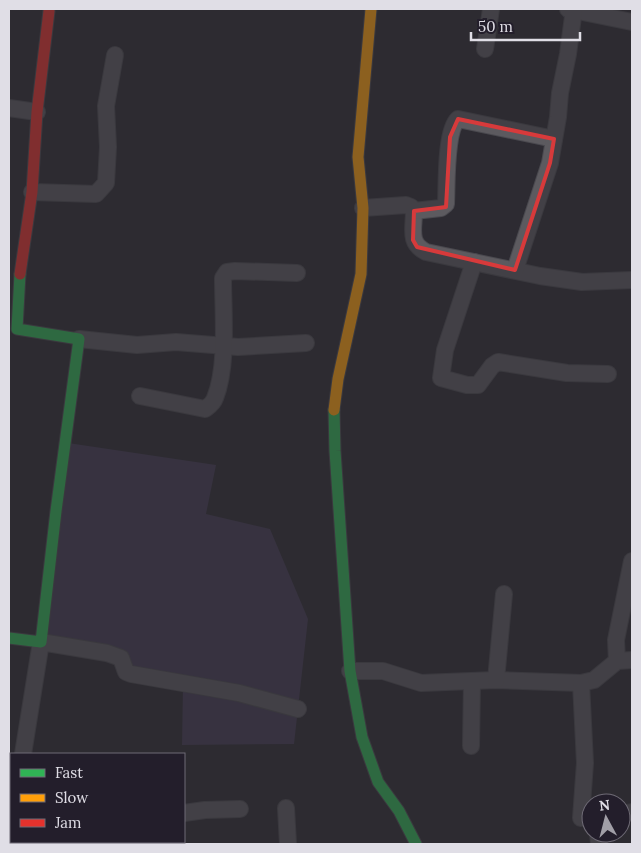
<svg xmlns="http://www.w3.org/2000/svg" width="641" height="853" viewBox="0 0 641 853" font-family="Lora,serif">
<rect width="100%" height="100%" fill="#2d2b32"/>
<polygon fill="#433b52" points="68,443 216,465 206,514 270,529 308,619 294,744 182,745 183,685 122,674 127,652 37,639"/>
<g fill="none" stroke-linecap="round" stroke-linejoin="round">
<defs>
<g id="street">
<polyline points="568,9 632,22"/>
<polyline points="485,49 491,9"/>
<polyline points="9,108 37,112"/>
<polyline points="32,192 96,194 106,183 108,147 106,106 115,55"/>
<path d="M363,208l43,-3 5,2 3,4c0,18 -6,32 12,41l114,24 42,6 50,-2"/>
<path d="M414,211l27,-3 5,-4c1,-18 -1,-73 12,-85l96,20"/>
<polyline points="474,262 445,350 441,378 467,385 478,385 492,366 498,362 567,373 608,374"/>
<polyline points="515,270 550,163 558,117 560,93 568,54 574,9"/>
<polyline points="79,339 137,345 176,342 238,347 306,343"/>
<path d="M140,396l65,13c4,-3 8,-5 10,-11 13,-32 8,-85 8,-120l4,-6 8,-1 62,2"/>
<polyline points="617,661 616,640 632,561"/>
<polyline points="350,671 383,671 421,683 496,680 581,683 594,680 617,661 632,660"/>
<polyline points="496,680 504,594"/>
<polyline points="581,683 585,763 581,818"/>
<polyline points="471,746 472,682"/>
<polyline points="23,754 41,642 107,653 121,658 126,672 131,674 239,693 298,709"/>
<polyline points="286,808 288,844"/>
<polyline points="184,813 205,810 240,809"/>
<polyline points="621,814 632,812"/>
<polyline points="9,826 11,814"/>
<polyline points="598,833 599,844"/>
<polyline points="171,844 171,842"/>
</g>
<g id="fast">
<polyline points="334,410 335,451 350,671 362,737 378,782 399,811 416,844"/>
<polyline points="9,638 41,642 56,511 79,339 17,329 20,274"/>
</g>
<polyline id="slow" points="334,410 338,379 361,274 363,208 358,157 371,9"/>
<polyline id="jam" points="20,274 32,192 37,112 49,11"/>
</defs>
<use href="#street" stroke="#4a494f" stroke-width="18"/>
<use href="#fast" stroke="#4a494f" stroke-width="13"/>
<use href="#slow" stroke="#4a494f" stroke-width="13"/>
<use href="#jam" stroke="#4a494f" stroke-width="13"/>
<use href="#street" stroke="#5c5a5f" stroke-width="16"/>
<use href="#fast" stroke="#30b455" stroke-width="11"/>
<use href="#slow" stroke="#ff9f0a" stroke-width="11"/>
<use href="#jam" stroke="#e5322d" stroke-width="11"/>
</g>
<path d="M0 0H641V853H0ZM458,119l96,20 -4,24 -35,107 -98,-23 -4,-7 1,-29 32,-4 4,-70z" fill="#2d2b32" fill-opacity=".55" fill-rule="evenodd"/>
<path fill="none" stroke="#d73a3b" stroke-width="4" stroke-linejoin="round" d="M458,119l96,20 -4,24 -35,107 -98,-23 -4,-7 1,-29 32,-4 4,-70z"/>
<rect width="641" height="853" fill="none" stroke="#e0dee6" stroke-width="20"/>
<rect x="10" y="753" width="175" height="90" fill="#231e2b" stroke="#6f6b76"/>
<rect x="20" y="769" width="25" height="8" fill="#30b455" stroke="#6f6b76"/>
<text x="55" y="778" font-size="15" fill="#e0dee6">Fast</text>
<rect x="20" y="794" width="25" height="8" fill="#ff9f0a" stroke="#6f6b76"/>
<text x="55" y="803" font-size="15" fill="#e0dee6">Slow</text>
<rect x="20" y="819" width="25" height="8" fill="#e5322d" stroke="#6f6b76"/>
<text x="55" y="828" font-size="15" fill="#e0dee6">Jam</text>
<g transform="translate(606 818) rotate(353)"><circle r="24" fill="#231e2b" stroke="#6f6b76"/>
<path d="M0-4L9 19L0 12L-9 19Z" fill="#a19fa7"/>
<text y="-8" font-size="14" font-weight="bold" text-anchor="middle" fill="#e0dee6">N</text>
</g>
<path d="M471 32v8h109v-8" fill="none" stroke="#e0dee6" stroke-width="2.5"/>
<text x="478" y="32" font-size="15" fill="#e0dee6" stroke="#231e2b" stroke-width="4" paint-order="stroke">50 m</text>
</svg>
